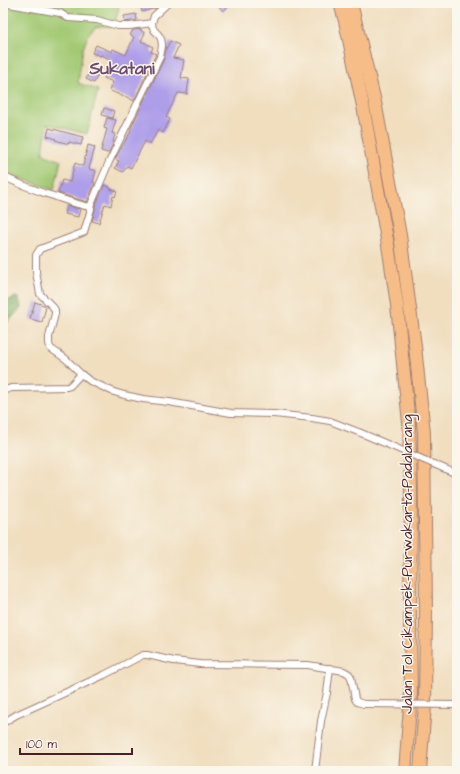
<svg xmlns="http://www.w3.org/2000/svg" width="460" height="774" viewBox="0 0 460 774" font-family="'Architects Daughter',sans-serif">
<rect width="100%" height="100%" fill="#fbf7ec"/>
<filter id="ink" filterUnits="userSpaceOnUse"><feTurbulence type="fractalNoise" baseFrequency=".025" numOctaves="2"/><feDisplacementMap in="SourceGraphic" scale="8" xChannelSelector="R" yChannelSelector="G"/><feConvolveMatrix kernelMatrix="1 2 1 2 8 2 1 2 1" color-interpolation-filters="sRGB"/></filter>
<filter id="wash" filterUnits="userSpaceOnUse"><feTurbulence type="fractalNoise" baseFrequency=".012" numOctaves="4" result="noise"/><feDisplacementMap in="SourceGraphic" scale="16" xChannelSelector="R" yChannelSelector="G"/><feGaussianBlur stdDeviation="0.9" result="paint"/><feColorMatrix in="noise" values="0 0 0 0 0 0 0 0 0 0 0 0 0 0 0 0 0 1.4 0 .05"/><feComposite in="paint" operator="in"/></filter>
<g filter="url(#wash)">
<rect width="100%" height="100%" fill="#f0debf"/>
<path fill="#a2c973" stroke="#76744f" d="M3,3h116c0,9 -3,17 -8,24l-8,-1 -8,1 -7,8 -5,14 -5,34 20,7 -11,44 -40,-10 -4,30 18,7 -7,29 -46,-16 -5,-4z"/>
<polygon fill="#81ad65" stroke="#666648" points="16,297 19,298 21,308 3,327 3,303"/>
<g id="blocks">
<g fill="#ae9ee9">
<polygon points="140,3 155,3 156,8 142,12"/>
<polygon points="216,3 233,3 223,11"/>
<polygon points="136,14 137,20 125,22 124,16"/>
<polygon points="141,29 141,31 145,33 141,41 153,47 151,52 156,54 134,101 125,96 124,97 109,90 113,82 104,78 112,60 101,55 101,56 92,53 96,45 112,52 113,49 126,55 134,37 130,35 133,30"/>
<polygon points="170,41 179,45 173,58 184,60 181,78 189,79 187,94 178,93 166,117 170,119 163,133 158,130 150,144 145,141 131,168 127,166 123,172 115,168 119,161 115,159 131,131 130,130 164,59 166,49"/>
<polygon points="91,69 99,72 94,83 86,79"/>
<polygon points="104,108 114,111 112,118 102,115"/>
<polygon points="107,118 116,120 112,133 115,134 112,146 108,153 101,151 107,129 104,128"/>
<polygon points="49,128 83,137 81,145 69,142 69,144 55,140 56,139 47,136"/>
<polygon points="88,145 95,147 89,169 96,171 93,182 95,183 87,202 58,193 62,180 70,182 75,163 83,166"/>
<polygon points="104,185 110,187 110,189 117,191 115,197 113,196 111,206 105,204 99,223 92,221 95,210 95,207"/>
<polygon points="67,206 80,209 78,217 65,214"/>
<polygon points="35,302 44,305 46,307 42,322 30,319"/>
</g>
</g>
</g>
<g filter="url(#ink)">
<use href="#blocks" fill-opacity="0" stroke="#9d7e75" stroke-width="1"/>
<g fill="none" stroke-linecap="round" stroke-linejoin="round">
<defs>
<g id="minor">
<polyline points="3,3 60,13 68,18 97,20 118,26 130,26 152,23 154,16 168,3"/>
<path d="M152,23c1,10 4,7 8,14 4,6 1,14 0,20l-51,105 -19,45 1,2 -7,23 -2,1 -42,16 -4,6v17l4,22 13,13 2,3v4l-6,23v6l1,5 16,11 15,15 9,7 24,11 10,3 19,4 26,3 62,11 43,1 38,4 18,3 31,12"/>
<path d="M3,176c13,7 27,12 41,17 16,5 30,11 46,14"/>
<polyline points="3,391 11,388 67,387 70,386 81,374"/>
<polyline points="3,723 16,715 104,675 143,655 147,655 174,661 200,664 308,665 344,671 349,674 351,677 355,699 357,702 364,704"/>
<polyline points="315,771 321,721 327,693 330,668"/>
</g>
<g id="motorway">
<polyline points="340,3 345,21 363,106 388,245 397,305 409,423 411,489 410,618 411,694 405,771"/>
<polyline points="351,3 375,102 400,235 415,346 424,433 426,610 425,705 420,771"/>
</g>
</defs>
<use href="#minor" stroke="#9d7e75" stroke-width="8"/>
<use href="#motorway" stroke="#9d7e75" stroke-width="14"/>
<use href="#minor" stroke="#fff" stroke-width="6"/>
<use href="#motorway" stroke="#f7bd88" stroke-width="12"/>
<defs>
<g id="minor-bridge">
<polyline points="361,433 457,474"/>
<polyline points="364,704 457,705"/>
</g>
</defs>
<use href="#minor-bridge" stroke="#9d7e75" stroke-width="8" stroke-linecap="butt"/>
<use href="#minor-bridge" stroke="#fff" stroke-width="6"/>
</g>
</g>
<g text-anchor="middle" stroke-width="3" stroke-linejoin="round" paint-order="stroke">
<g font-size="15" fill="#4a1f2b" stroke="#fbf7ec">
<text transform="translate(407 564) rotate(-90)" y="5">Jalan Tol Cikampek–Purwakarta–Padalarang</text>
</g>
<g font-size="17" font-weight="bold" fill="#6d4b6e" stroke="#fbf7ec">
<text x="122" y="74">Sukatani</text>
</g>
</g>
<rect width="460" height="774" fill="none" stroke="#fbf7ec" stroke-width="16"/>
<path d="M20 748v6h112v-6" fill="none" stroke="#4a1f2b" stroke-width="2"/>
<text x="26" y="748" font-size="12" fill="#4a1f2b" stroke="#fbf7ec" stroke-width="3" paint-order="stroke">100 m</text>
</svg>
